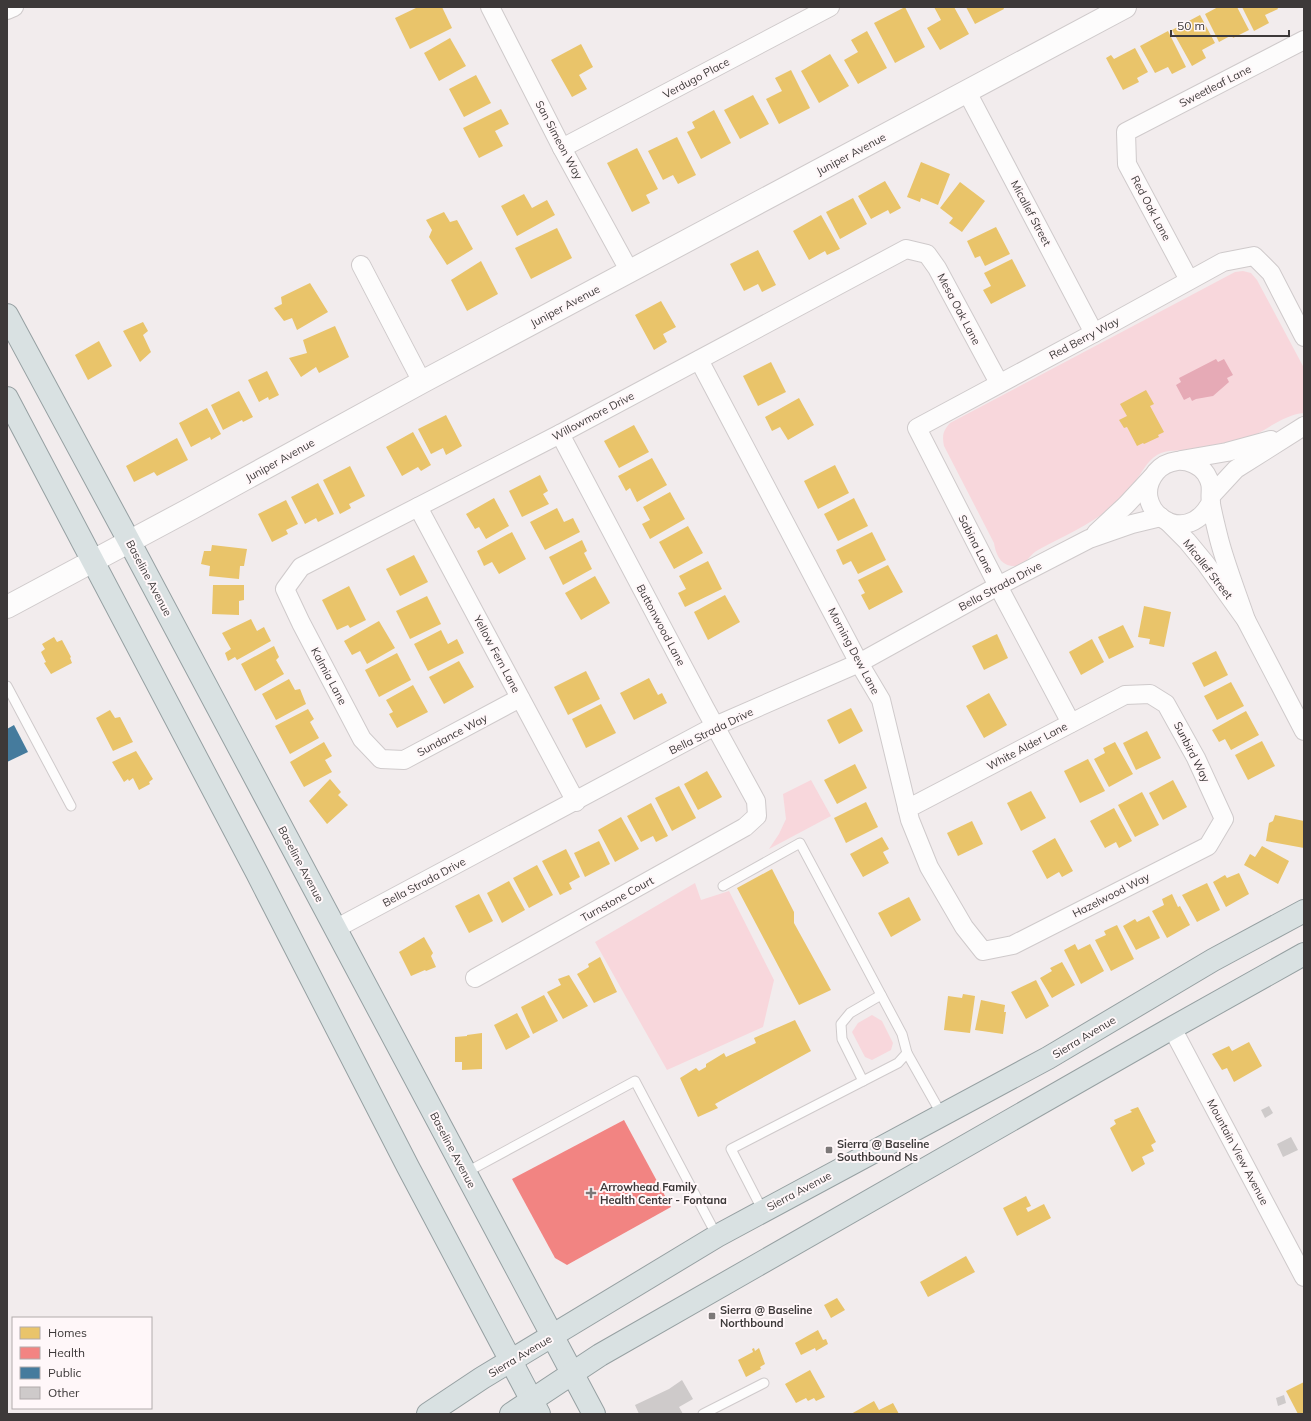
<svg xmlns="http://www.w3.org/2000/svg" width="1311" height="1421" viewBox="0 0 1311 1421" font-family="Mulish,sans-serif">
<rect width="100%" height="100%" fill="#f2eced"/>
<g fill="#f8d7dc">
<path d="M1243,271l8,2 6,7 47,88v45c-24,2 -43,23 -66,29 -15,3 -33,7 -48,8 -12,1 -22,-1 -33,5 -11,7 -15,18 -23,28 -6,6 -12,14 -18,20 -21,20 -53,33 -78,47 -8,4 -12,15 -22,16 -15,1 -20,-11 -22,-23l-50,-97c-2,-11 -1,-15 6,-23l285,-151z"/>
<polygon points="811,780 831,816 769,849 779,834 786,819 783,794"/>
<polygon points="695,883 701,900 729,891 774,980 763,1027 667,1070 595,942"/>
<polygon points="872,1015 882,1021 893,1043 891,1050 872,1060 865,1057 852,1032 858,1023"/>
</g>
<polygon fill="#e6aab6" points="1216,359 1218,362 1224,359 1233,375 1227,378 1229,382 1213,396 1196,399 1192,401 1190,397 1184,400 1176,385 1181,382 1179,378"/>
<g fill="#e9c46a">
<polygon points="418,7 442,7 452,28 410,49 395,18"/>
<polygon points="905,7 925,47 895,63 874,23"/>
<polygon points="934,7 954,7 969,34 940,50 927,28 941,20"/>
<polygon points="966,7 1003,7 1004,9 975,24"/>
<polygon points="1218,7 1237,7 1249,30 1233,38 1232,35 1219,42 1205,14"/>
<polygon points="1242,7 1277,7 1278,9 1265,15 1269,23 1254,31"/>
<polygon points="1200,15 1215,43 1202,50 1206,58 1192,66 1172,30"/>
<polygon points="867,31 887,68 858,84 844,60 858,52 851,40"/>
<polygon points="1168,31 1186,67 1172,74 1168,67 1155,73 1140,46"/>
<polygon points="450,38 466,66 439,81 424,53"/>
<polygon points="581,44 593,67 579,75 587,89 572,97 551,60"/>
<polygon points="1135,48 1148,72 1137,78 1139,82 1123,90 1106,58 1111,55 1114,59"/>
<polygon points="830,54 849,86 819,103 801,71"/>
<polygon points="791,70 810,108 779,124 766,99 782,91 775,78"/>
<polygon points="476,75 491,103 464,117 449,89"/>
<polygon points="753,95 769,124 740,139 724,110"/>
<polygon points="501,109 509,124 495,131 503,146 479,158 463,128"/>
<polygon points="714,110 731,143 701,159 687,132 695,128 692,122"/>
<polygon points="677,137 696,175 678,184 673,175 663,180 648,151"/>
<polygon points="637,148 658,189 646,195 650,203 632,212 607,163"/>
<polygon points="921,162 950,174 938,205 921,198 920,202 907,197"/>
<polygon points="885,181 901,208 890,214 888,210 871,219 858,196"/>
<polygon points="960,182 985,201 962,232 949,223 953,218 940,208"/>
<polygon points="524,194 532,208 547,200 555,215 517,236 501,206"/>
<polygon points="853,198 867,224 840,239 826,212"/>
<polygon points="444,212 450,222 457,220 473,249 447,265 429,237 432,230 426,220"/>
<polygon points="821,215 840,249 827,255 825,251 809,260 793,231"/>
<polygon points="996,227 1010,254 985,266 980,256 975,258 967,241"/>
<polygon points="557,228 572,258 531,279 515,248"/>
<polygon points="758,250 776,285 762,292 758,284 744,291 730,264"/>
<polygon points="1012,259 1026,286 991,304 983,290 991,286 984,273"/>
<polygon points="481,261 498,294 467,311 451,280"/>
<polygon points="310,283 328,312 297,330 292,318 284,321 274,308 282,304 281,297"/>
<polygon points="661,301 676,327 663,334 667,342 654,350 635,315"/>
<polygon points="143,322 148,331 143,335 151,352 140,362 123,331"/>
<polygon points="335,326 349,357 319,373 316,367 301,377 289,358 307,353 303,340"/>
<polygon points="99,341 112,366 88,380 75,355"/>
<polygon points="771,362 786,392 758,406 743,376"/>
<polygon points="267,371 279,395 269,400 268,397 259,402 248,380"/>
<polygon points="1146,390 1154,404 1150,406 1164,432 1158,435 1159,437 1144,444 1143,443 1137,446 1127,427 1124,428 1119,420 1127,416 1120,404"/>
<polygon points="239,391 253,417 243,422 242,420 223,430 211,405"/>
<polygon points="799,398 814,425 788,440 780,427 772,431 765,417"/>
<polygon points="207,408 221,434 211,440 210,437 191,447 179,423"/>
<polygon points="446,415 462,446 446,455 443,448 431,454 418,429"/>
<polygon points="634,425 649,452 619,468 604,441"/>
<polygon points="413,432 431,465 421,471 418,467 402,476 386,447"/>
<polygon points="177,438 188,460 157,476 154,472 134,482 126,466"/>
<polygon points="652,458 667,485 637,502 630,488 626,491 618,476"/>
<polygon points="835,465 849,493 818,509 804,481"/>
<polygon points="350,466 365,496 349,504 351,508 340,514 323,480"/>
<polygon points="540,475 548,491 543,494 549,504 522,517 509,491"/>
<polygon points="318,483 334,514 318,522 316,518 305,524 291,497"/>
<polygon points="670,492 685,519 650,539 642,524 650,520 643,507"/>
<polygon points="494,498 509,526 486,539 479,527 475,529 466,514"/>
<polygon points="854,498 868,526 838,541 824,514"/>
<polygon points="286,500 298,524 286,530 288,534 272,542 258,514"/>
<polygon points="557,508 564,522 573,518 580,532 545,550 530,522"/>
<polygon points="688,526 703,553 674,569 659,542"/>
<polygon points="512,532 526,559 499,574 492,562 484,566 477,551"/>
<polygon points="872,532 886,560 858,574 851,561 843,565 836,550"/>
<polygon points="582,540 587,551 584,553 592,569 563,585 549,557"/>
<polygon points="212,545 247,549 244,566 240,566 239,579 209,576 210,566 201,564 204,551 211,551"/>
<polygon points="414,555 428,582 400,596 386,569"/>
<polygon points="708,561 722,589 685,607 678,593 686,589 679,576"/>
<polygon points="888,565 903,592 869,610 861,595 865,593 858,580"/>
<polygon points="595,576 610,603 581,620 565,593"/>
<polygon points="213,585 244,585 244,600 239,601 239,615 212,614"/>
<polygon points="349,586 366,620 350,628 348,625 337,630 322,600"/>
<polygon points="725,595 740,622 708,640 694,612"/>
<polygon points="427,596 441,624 410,639 396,611"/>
<polygon points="1144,606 1171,612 1164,647 1149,644 1150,639 1138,637"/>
<polygon points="251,619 257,631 264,627 271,641 237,660 235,657 228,661 225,653 231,649 222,633"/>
<polygon points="379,621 395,648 367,664 360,651 352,655 344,641"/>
<polygon points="1123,625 1134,647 1109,659 1098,637"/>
<polygon points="441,630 448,644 457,639 464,653 428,671 414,644"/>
<polygon points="997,634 1008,658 984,670 972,646"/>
<polygon points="54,637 57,642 62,640 71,657 70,658 72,663 51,674 44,663 46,662 41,652 45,649 42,644"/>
<polygon points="1092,639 1104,662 1081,675 1069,652"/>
<polygon points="274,646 279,657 276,660 284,674 255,691 241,664"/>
<polygon points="1216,651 1228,675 1204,687 1192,663"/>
<polygon points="397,653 411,680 379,697 365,670"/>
<polygon points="459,661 474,687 444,704 429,677"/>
<polygon points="586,671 600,699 568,715 554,687"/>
<polygon points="649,678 658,695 662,693 667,703 634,720 620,693"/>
<polygon points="289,679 295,690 300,689 306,704 276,720 262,694"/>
<polygon points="1231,682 1244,706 1217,720 1204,696"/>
<polygon points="413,685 428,712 397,728 389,714 393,712 386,700"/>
<polygon points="989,693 1007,725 984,738 966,706"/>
<polygon points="601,704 616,733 586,748 572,719"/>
<polygon points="851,708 863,731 839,744 827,720"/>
<polygon points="308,709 314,719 310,722 319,738 290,754 275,726"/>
<polygon points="110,710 115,718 120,717 133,742 113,751 96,718"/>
<polygon points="1246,711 1259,735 1231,750 1225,739 1219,742 1212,730"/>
<polygon points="1147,731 1161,758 1136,770 1123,743"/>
<polygon points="1262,741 1275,766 1248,780 1235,755"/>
<polygon points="324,742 332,756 325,760 332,772 304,787 290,762"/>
<polygon points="1115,742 1133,774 1109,787 1094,759 1105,753 1103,748"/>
<polygon points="136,751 153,779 149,782 150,784 139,790 133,778 129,781 128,779 124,782 112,762"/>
<polygon points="1088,759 1105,791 1080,803 1064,771"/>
<polygon points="855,764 867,788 837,804 824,780"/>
<polygon points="707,771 722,797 698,810 684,784"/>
<polygon points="330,779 341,792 338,795 348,805 327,824 309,801"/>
<polygon points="1173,780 1187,807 1163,820 1149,793"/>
<polygon points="679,786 696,818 672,831 655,798"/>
<polygon points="1031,791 1046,818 1021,831 1007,803"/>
<polygon points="1142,792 1159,825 1135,837 1118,805"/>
<polygon points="866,802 878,827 846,843 834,818"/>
<polygon points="651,803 668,836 656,842 653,836 641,842 627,816"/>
<polygon points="1114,808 1132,841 1119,848 1116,842 1105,848 1090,821"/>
<polygon points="1275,815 1304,821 1304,848 1266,841 1269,823 1273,821"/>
<polygon points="621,817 639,849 615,862 598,830"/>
<polygon points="972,821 983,844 958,856 947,833"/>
<polygon points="882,837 889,849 883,852 889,863 863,877 850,854"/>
<polygon points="1055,838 1073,871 1062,877 1059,872 1047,879 1032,851"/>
<polygon points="599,841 610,864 585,877 574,853"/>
<polygon points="1262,846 1289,861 1278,884 1244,865 1250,854 1255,857"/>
<polygon points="566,849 580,877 569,883 572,889 560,895 542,861"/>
<polygon points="537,865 553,895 529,908 513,878"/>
<polygon points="772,869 794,912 794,923 831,990 799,1005 737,888"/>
<polygon points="1239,873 1249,894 1226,907 1213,882 1225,875 1227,878"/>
<polygon points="509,881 525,910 502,923 487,893"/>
<polygon points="1207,883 1220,910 1197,922 1182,895"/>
<polygon points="479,894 493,921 469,933 455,906"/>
<polygon points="1172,894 1178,907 1180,906 1190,925 1167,938 1152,911 1164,905 1162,899"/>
<polygon points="909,897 921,920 891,937 878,913"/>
<polygon points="1149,916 1160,938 1136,950 1123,926 1135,919 1137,922"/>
<polygon points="1117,925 1134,959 1111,971 1095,940 1106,935 1104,931"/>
<polygon points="424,937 433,953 431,956 436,967 426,971 425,970 411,976 399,952"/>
<polygon points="1075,944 1078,950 1090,944 1104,971 1081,984 1064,950"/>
<polygon points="600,957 617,992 594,1003 577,974 589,967 588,964"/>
<polygon points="1062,962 1075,985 1052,998 1040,978 1052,971 1050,968"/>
<polygon points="569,975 588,1006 563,1019 547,992 561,985 558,979"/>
<polygon points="1036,980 1049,1006 1026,1019 1011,992"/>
<polygon points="963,994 975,996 970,1033 944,1030 948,996 962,998"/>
<polygon points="544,995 558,1021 533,1034 521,1007"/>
<polygon points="981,1000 1005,1005 1004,1012 1006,1012 1003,1034 975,1030"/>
<polygon points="517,1013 530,1037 506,1050 494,1025"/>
<polygon points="795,1020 811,1051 715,1104 718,1108 698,1117 680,1078 696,1068 699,1071 706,1067 706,1064 724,1053 726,1057 756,1043 754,1038"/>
<polygon points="482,1033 482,1069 462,1070 462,1062 455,1062 455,1037 467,1036 467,1035"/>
<polygon points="1249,1042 1262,1066 1234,1082 1227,1068 1222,1070 1212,1054 1229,1046 1232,1051"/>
<polygon points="1138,1107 1156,1142 1151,1145 1154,1151 1142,1157 1145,1164 1132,1172 1110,1128 1116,1124 1114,1120 1132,1112 1130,1110"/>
<polygon points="1026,1196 1031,1206 1026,1208 1028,1212 1044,1204 1051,1218 1017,1236 1003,1208"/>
<polygon points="966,1256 975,1272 928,1297 920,1282"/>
<polygon points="837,1298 845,1310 831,1318 824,1305"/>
<polygon points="818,1330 823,1340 826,1339 828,1344 816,1351 815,1348 801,1355 795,1343"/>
<polygon points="754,1348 755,1351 759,1348 765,1364 760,1367 761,1369 746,1377 738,1360 753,1352 752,1349"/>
<polygon points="810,1370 825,1397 816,1401 814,1398 808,1401 806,1398 796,1403 785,1384"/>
<polygon points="1304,1382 1304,1413 1298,1414 1286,1391"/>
<polygon points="874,1401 879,1410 893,1403 899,1414 851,1414"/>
</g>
<polygon fill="#f28482" points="624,1120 671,1207 567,1265 555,1258 512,1179"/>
<polygon fill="#457b9d" points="14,725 28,752 7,762 7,729"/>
<g fill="#cecaca">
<polygon points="1269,1106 1273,1113 1265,1118 1261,1110"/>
<polygon points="1291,1137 1298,1150 1283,1157 1277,1144"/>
<polygon points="682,1380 693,1399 679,1407 683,1414 639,1414 635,1405 669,1389"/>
<polygon points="1284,1395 1286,1403 1278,1406 1276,1398"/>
</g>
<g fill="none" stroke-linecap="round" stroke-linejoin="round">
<defs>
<g id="service">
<polyline points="7,686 71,806"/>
<polyline points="723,886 800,843 902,1034 907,1053 898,1063 731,1149 763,1211"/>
<polyline points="907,1053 942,1115"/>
<polyline points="863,1081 842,1039 841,1024 850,1013 881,995"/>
<polyline points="465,1173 635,1081 717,1236"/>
<polyline points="703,1414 764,1383"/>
</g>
<g id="minor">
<polyline points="490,7 562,148 630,272"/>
<polyline points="7,10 14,7"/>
<polyline points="967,92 1094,333"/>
<polyline points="562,148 830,7"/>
<polyline points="361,265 422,382"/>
<polyline points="1189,280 1127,164 1126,132 1304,40"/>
<polyline points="699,360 859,663 881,700 910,820 929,867 964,927 983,951 1013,945 1208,846 1224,819 1196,758 1166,704 1150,694 1125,695 907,809"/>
<polyline points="1181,460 1227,452 1271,440"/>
<polyline points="1211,496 1236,469 1304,426"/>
<path d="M1211,502c-26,50 -84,5 -55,-30 6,-7 13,-10 21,-11 11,-1 23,4 29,13 8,13 3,17 5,30 2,11 5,23 8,35 7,27 18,54 27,81"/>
<polyline points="418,507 576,802"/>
<polyline points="1167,521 1187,541 1206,564 1246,620 1304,731"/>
<polyline points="1096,533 1126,505 1152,477"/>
<polyline points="520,698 404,760 381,759 362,739 301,623 285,589 301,567 560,434 906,249 927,254 937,268 999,383"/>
<polyline points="1071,723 998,586 917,428 1094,333 1223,262 1254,256 1271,273 1304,337"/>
<polyline points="335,929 715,726 859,663 998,586 1089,539 1132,524 1161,517"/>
<polyline points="475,978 745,827 757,816 756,801 705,708 560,434"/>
<polyline points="1172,1028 1304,1277"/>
</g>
<polyline id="tertiary" points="7,607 192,508 422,382 1125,7"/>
<g id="primary">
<polyline points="7,315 129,541 594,1414"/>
<polyline points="7,398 257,873 408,1167 539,1414"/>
<polyline points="428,1414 482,1378 717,1236 1048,1058 1213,960 1304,911"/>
<polyline points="511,1414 600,1355 1172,1028 1304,954"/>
</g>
</defs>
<use href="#service" stroke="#cfcacb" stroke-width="11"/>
<use href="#minor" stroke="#cfcacb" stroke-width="20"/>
<use href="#tertiary" stroke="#cfcacb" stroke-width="24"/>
<use href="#primary" stroke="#96a0a2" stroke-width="24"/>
<use href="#service" stroke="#fdfcfc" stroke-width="9"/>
<use href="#minor" stroke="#fdfcfc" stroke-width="18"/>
<use href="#tertiary" stroke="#fdfcfc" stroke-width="22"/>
<use href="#primary" stroke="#d9e1e2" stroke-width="22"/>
</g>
<g fill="#7c7878" stroke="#fff7f9" stroke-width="1.5">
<rect x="825" y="1146" width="8" height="8" rx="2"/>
<path d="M589 1187h4v4h4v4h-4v4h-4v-4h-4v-4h4z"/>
<rect x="708" y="1312" width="8" height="8" rx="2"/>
</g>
<g text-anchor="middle" stroke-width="4" stroke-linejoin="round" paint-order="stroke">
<g font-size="11" fill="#3d3939" stroke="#fff7f9">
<text transform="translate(696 78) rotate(-28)" y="4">Verdugo Place</text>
<text transform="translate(1215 86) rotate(-27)" y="4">Sweetleaf Lane</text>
<text transform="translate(559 140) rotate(62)" y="4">San Simeon Way</text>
<text transform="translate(851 154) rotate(-28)" y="4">Juniper Avenue</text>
<text transform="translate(1151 208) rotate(62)" y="4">Red Oak Lane</text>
<text transform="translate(1031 213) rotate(62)" y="4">Micallef Street</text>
<text transform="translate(565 306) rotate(-28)" y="4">Juniper Avenue</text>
<text transform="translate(959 309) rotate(62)" y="4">Mesa Oak Lane</text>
<text transform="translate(1084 338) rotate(-28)" y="4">Red Berry Way</text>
<text transform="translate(593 416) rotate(-28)" y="4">Willowmore Drive</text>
<text transform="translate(280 460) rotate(-29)" y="4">Juniper Avenue</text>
<text transform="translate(976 544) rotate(63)" y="4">Sabina Lane</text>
<text transform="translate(1208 569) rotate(52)" y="4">Micallef Street</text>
<text transform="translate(149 578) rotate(62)" y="4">Baseline Avenue</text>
<text transform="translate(1000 586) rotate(-28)" y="4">Bella Strada Drive</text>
<text transform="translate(661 625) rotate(62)" y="4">Buttonwood Lane</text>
<text transform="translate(854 651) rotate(62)" y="4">Morning Dew Lane</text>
<text transform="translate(497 654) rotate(62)" y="4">Yellow Fern Lane</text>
<text transform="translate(329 676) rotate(62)" y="4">Kalmia Lane</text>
<text transform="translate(711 731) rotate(-26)" y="4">Bella Strada Drive</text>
<text transform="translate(452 735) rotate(-28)" y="4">Sundance Way</text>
<text transform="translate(1027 746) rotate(-28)" y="4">White Alder Lane</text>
<text transform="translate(1192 752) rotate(63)" y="4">Sunbird Way</text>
<text transform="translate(301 864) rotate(62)" y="4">Baseline Avenue</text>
<text transform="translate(424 882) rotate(-28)" y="4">Bella Strada Drive</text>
<text transform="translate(1111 895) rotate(-27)" y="4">Hazelwood Way</text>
<text transform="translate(617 899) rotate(-29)" y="4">Turnstone Court</text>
<text transform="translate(1084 1037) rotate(-31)" y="4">Sierra Avenue</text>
<text transform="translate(453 1150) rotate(62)" y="4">Baseline Avenue</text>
<text transform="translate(1238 1152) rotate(62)" y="4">Mountain View Avenue</text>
<text transform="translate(799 1191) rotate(-28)" y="4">Sierra Avenue</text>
<text transform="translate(520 1356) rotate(-31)" y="4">Sierra Avenue</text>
</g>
<g font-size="11" font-weight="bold" fill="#3d3939" stroke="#fff7f9" text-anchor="start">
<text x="837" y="1148">Sierra @ Baseline<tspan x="837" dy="13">Southbound Ns</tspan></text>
<text x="600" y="1191">Arrowhead Family<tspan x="600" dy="13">Health Center - Fontana</tspan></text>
<text x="720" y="1314">Sierra @ Baseline<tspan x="720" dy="13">Northbound</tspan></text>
</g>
</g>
<rect width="1311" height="1421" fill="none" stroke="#3d3939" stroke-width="16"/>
<rect x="12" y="1317" width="140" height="92" fill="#fff7f9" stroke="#b1abac"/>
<rect x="20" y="1327" width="20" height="12" fill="#e9c46a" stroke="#b1abac"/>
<text x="48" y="1337" font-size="12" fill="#3d3939">Homes</text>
<rect x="20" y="1347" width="20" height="12" fill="#f28482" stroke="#b1abac"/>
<text x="48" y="1357" font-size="12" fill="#3d3939">Health</text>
<rect x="20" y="1367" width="20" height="12" fill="#457b9d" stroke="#b1abac"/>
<text x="48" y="1377" font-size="12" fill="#3d3939">Public</text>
<rect x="20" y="1387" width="20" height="12" fill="#cecaca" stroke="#b1abac"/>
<text x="48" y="1397" font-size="12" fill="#3d3939">Other</text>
<path d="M1171 30v6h118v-6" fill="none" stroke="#3d3939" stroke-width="2"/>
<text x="1177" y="30" font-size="12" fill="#3d3939" stroke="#fff7f9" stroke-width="3" paint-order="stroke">50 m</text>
</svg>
